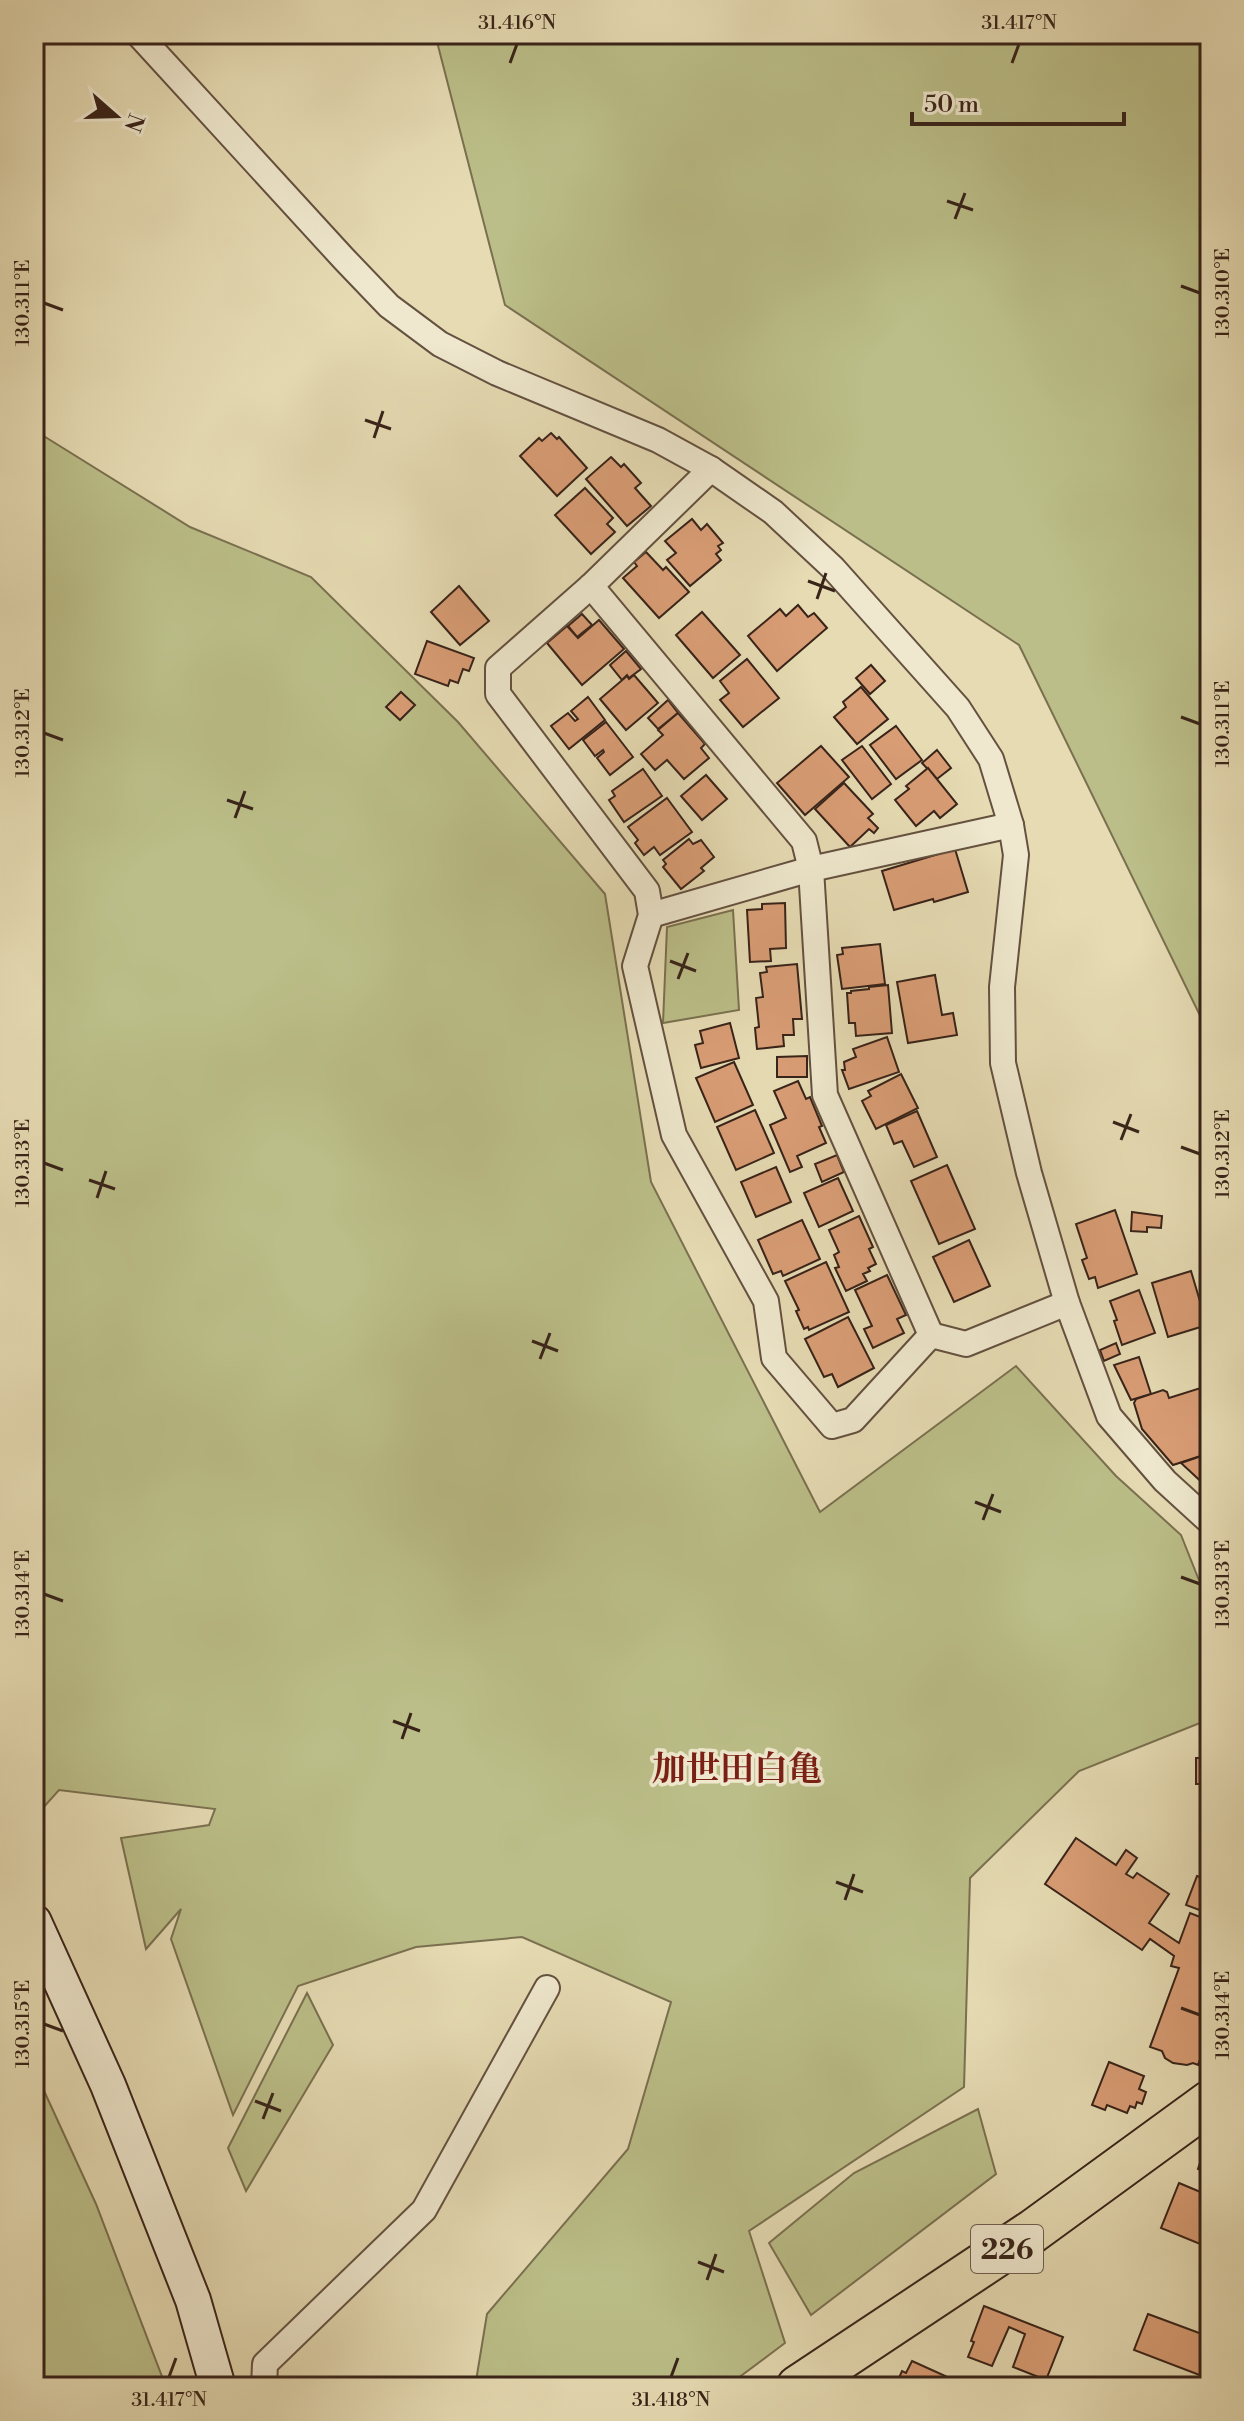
<svg xmlns="http://www.w3.org/2000/svg" width="1244" height="2421" viewBox="0 0 1244 2421" font-family="'Libre Bodoni','Noto Serif JP',serif">
<rect width="100%" height="100%" fill="#e6dbb3"/>
<filter id="stains"><feTurbulence type="fractalNoise" baseFrequency=".0025" numOctaves="4"/><feColorMatrix values="0 0 0 0 .2 0 0 0 0 .09 0 0 0 0 .02 0 0 0 .5 -.17"/></filter>
<radialGradient id="worn" r=".72"><stop offset=".6" stop-color="#630" stop-opacity="0"/><stop offset="1" stop-color="#630" stop-opacity=".3"/></radialGradient>
<g fill="#bbbe88" stroke="#7a7050" stroke-width="2">
<polygon points="435,34 1210,34 1210,1036 1019,645 505,305"/>
<polygon points="34,430 190,527 311,577 458,722 605,894 651,1182 820,1512 1016,1366 1116,1476 1181,1535 1210,1608 1210,1719 1079,1771 970,1878 964,2087 749,2231 785,2343 726,2387 475,2387 487,2314 628,2149 671,2002 522,1937 416,1947 298,1986 233,2115 171,1939 181,1909 146,1949 121,1838 209,1825 215,1809 59,1790 34,1818"/>
<polygon points="733,910 739,1010 663,1023 667,927"/>
<polygon points="307,1993 333,2045 246,2191 228,2148"/>
<polygon points="34,2069 96,2204 166,2387 34,2387"/>
<polygon points="978,2109 996,2174 811,2315 769,2243 854,2173"/>
</g>
<g fill="#d99d75" stroke="#382319" stroke-width="2">
<polygon points="551,433 557,439 559,437 587,468 557,496 520,456 539,438 542,441"/>
<polygon points="611,457 621,467 624,464 641,483 635,488 651,506 627,526 586,479"/>
<polygon points="585,488 613,518 607,524 615,532 591,554 555,515"/>
<polygon points="692,519 701,530 707,524 723,543 718,546 721,550 716,554 721,560 690,586 667,560 676,553 665,541"/>
<polygon points="646,552 663,570 666,567 689,592 659,618 623,578 637,566 634,562"/>
<polygon points="459,586 489,621 460,645 431,612"/>
<polygon points="798,605 808,617 814,613 827,628 777,671 748,636 780,609 786,616"/>
<polygon points="702,612 740,655 713,678 676,635"/>
<polygon points="582,614 592,625 577,637 568,626"/>
<polygon points="599,620 624,649 582,685 547,643 567,626 578,638"/>
<polygon points="427,641 474,658 469,671 463,669 458,683 450,680 448,686 415,674"/>
<polygon points="626,651 641,669 629,678 627,675 622,680 610,665"/>
<polygon points="747,659 779,698 743,727 720,700 729,693 720,681"/>
<polygon points="871,665 885,681 870,694 856,678"/>
<polygon points="634,675 658,703 626,730 600,699 627,676 629,679"/>
<polygon points="861,687 888,719 857,744 834,717 846,707 843,702"/>
<polygon points="401,692 415,705 400,720 386,707"/>
<polygon points="588,697 605,720 569,749 551,726 568,713 575,721 578,719 571,711"/>
<polygon points="668,700 678,713 658,729 648,718"/>
<polygon points="678,713 705,744 701,748 709,758 684,779 667,760 655,770 641,754 663,735 658,730"/>
<polygon points="606,722 633,757 610,775 597,758 604,752 603,750 595,756 583,740"/>
<polygon points="896,726 922,760 896,779 870,745"/>
<polygon points="821,746 849,777 805,815 777,783"/>
<polygon points="862,746 891,784 872,799 842,760"/>
<polygon points="937,750 951,768 937,779 922,763"/>
<polygon points="928,768 957,804 940,818 934,811 916,826 895,800 909,789 906,786"/>
<polygon points="643,769 662,796 624,822 609,800 615,796 612,791"/>
<polygon points="706,775 727,799 702,820 681,796"/>
<polygon points="844,783 873,814 868,818 878,828 874,833 869,829 850,847 815,809"/>
<polygon points="667,798 692,832 660,855 654,847 644,855 635,843 638,840 628,827"/>
<polygon points="689,839 693,844 701,840 714,857 701,868 704,871 681,889 663,867 666,864 663,860"/>
<polygon points="955,849 968,892 934,902 933,899 894,910 882,871"/>
<polygon points="785,903 786,948 770,949 771,961 750,962 747,910 762,909 762,904"/>
<polygon points="880,944 885,984 842,989 837,955 843,954 842,948"/>
<polygon points="797,964 802,1019 793,1019 794,1035 783,1035 784,1046 757,1049 755,1028 759,1027 756,998 763,997 760,973 767,972 766,967"/>
<polygon points="935,975 942,1015 953,1013 957,1035 908,1043 897,982"/>
<polygon points="888,985 892,1033 856,1036 855,1023 849,1023 847,993 851,993 851,991 869,989 869,987"/>
<polygon points="730,1023 739,1058 701,1068 695,1045 703,1043 700,1031"/>
<polygon points="887,1037 899,1072 849,1089 842,1070 845,1070 844,1062 856,1057 853,1049"/>
<polygon points="807,1056 807,1077 777,1077 777,1057"/>
<polygon points="734,1062 753,1105 715,1122 696,1078"/>
<polygon points="901,1074 918,1108 876,1129 862,1101 871,1096 868,1091"/>
<polygon points="798,1081 806,1099 810,1097 822,1126 819,1127 826,1143 797,1156 802,1167 790,1172 770,1125 786,1118 774,1091"/>
<polygon points="755,1110 774,1153 736,1170 717,1127"/>
<polygon points="917,1111 937,1157 914,1167 902,1141 894,1144 886,1125"/>
<polygon points="837,1155 844,1172 822,1182 815,1164"/>
<polygon points="947,1165 975,1229 939,1244 911,1181"/>
<polygon points="776,1167 791,1202 756,1217 741,1182"/>
<polygon points="838,1178 853,1211 819,1227 804,1193"/>
<polygon points="1115,1210 1137,1274 1098,1288 1095,1277 1089,1279 1082,1260 1087,1258 1076,1224"/>
<polygon points="1132,1212 1162,1216 1161,1228 1147,1227 1147,1232 1131,1231"/>
<polygon points="859,1216 873,1247 869,1249 876,1264 868,1268 870,1271 863,1274 867,1281 846,1291 835,1268 839,1267 834,1255 839,1252 829,1230"/>
<polygon points="802,1220 820,1259 783,1276 781,1271 773,1274 758,1240"/>
<polygon points="969,1240 990,1286 954,1302 933,1257"/>
<polygon points="826,1262 849,1312 809,1330 808,1327 804,1329 796,1311 799,1310 785,1281"/>
<polygon points="1191,1271 1207,1325 1168,1337 1152,1283"/>
<polygon points="887,1275 906,1315 897,1319 904,1333 873,1348 864,1329 872,1326 855,1290"/>
<polygon points="1139,1290 1155,1333 1122,1345 1114,1321 1117,1320 1110,1301"/>
<polygon points="848,1317 874,1368 838,1387 832,1374 824,1377 805,1339"/>
<polygon points="1116,1343 1120,1354 1104,1361 1100,1350"/>
<polygon points="1139,1357 1151,1394 1131,1400 1114,1365"/>
<polygon points="1210,1385 1210,1453 1173,1465 1142,1429 1134,1403 1136,1399 1163,1390 1167,1392 1169,1398"/>
<polygon points="1210,1453 1210,1486 1207,1487 1181,1463"/>
<rect x="1196" y="1758" width="14" height="26"/>
<polygon points="1076,1838 1116,1865 1126,1850 1137,1858 1126,1874 1133,1878 1137,1873 1169,1894 1149,1923 1179,1943 1190,1913 1200,1917 1210,1890 1210,2041 1207,2040 1198,2065 1193,2063 1187,2065 1173,2063 1165,2058 1162,2051 1150,2047 1179,1968 1171,1966 1174,1956 1150,1939 1142,1950 1045,1884"/>
<polygon points="1197,1876 1210,1881 1210,1888 1202,1911 1186,1905"/>
<polygon points="1109,2062 1144,2076 1139,2089 1146,2092 1142,2104 1137,2102 1135,2108 1130,2106 1127,2113 1107,2105 1105,2110 1092,2105"/>
<polygon points="1203,2154 1210,2156 1210,2184 1203,2182 1206,2172 1198,2169"/>
<polygon points="1179,2183 1210,2196 1210,2248 1161,2228"/>
<polygon points="984,2306 1063,2337 1046,2380 1013,2367 1025,2334 1009,2327 992,2366 968,2357 974,2342 971,2341"/>
<polygon points="1148,2314 1210,2337 1210,2379 1134,2350"/>
<polygon points="912,2361 963,2384 962,2387 899,2387 896,2385 902,2371 906,2373"/>
</g>
<g fill="none" stroke-linecap="round" stroke-linejoin="round">
<defs>
<g id="street">
<polyline points="138,34 344,259 389,306 440,344 497,373 658,440 711,469 773,512 833,568 958,708 991,759 1011,825 1016,855 1002,987 1003,1063 1029,1173 1067,1303 1109,1416 1165,1481 1210,1522"/>
<polyline points="711,469 591,586 498,668 498,694 647,891 651,915 635,966 674,1135 766,1301 774,1358 832,1426 853,1420 931,1335 966,1344 1067,1303"/>
<polyline points="591,586 804,841 811,869 825,1095 931,1335"/>
<polyline points="651,915 811,869 1011,825"/>
<polyline points="264,2387 265,2364 424,2210 547,1988"/>
</g>
<polyline id="secondary" points="34,1922 108,2085 193,2300 218,2387"/>
<polyline id="highway" points="798,2387 1033,2231 1210,2102"/>
</defs>
<use href="#street" stroke="#645140" stroke-width="28"/>
<use href="#secondary" stroke="#382319" stroke-width="38"/>
<use href="#highway" stroke="#382319" stroke-width="46"/>
<use href="#street" stroke="#efe8ce" stroke-width="24"/>
<use href="#secondary" stroke="#efe8ce" stroke-width="34"/>
<use href="#highway" stroke="#e6dbb3" stroke-width="42"/>
</g>
<path fill="none" stroke="#382319" stroke-width="3" d="M510,63l7,-19M1012,63l7,-19M947,201l26,9M955,219l10,-26M1181,286l19,7M44,303l19,7M365,420l26,9M374,438l9,-27M808,581l27,10M817,599l9,-26M1181,717l19,7M44,733l19,7M227,800l26,9M235,818l10,-27M670,961l26,10M678,979l10,-26M1113,1122l26,10M1121,1140l10,-26M1181,1147l19,7M44,1163l19,7M89,1180l26,9M97,1198l9,-27M532,1341l26,10M540,1359l10,-26M975,1502l26,10M983,1520l10,-26M1181,1577l19,7M44,1594l19,7M393,1721l27,10M402,1739l9,-26M836,1882l27,10M845,1900l9,-26M1181,2008l19,7M44,2024l19,7M255,2101l26,10M263,2119l10,-26M698,2262l26,10M707,2280l9,-26M169,2377l7,-19M671,2377l7,-19"/>
<g text-anchor="middle" stroke-width="7" stroke-linejoin="round" paint-order="stroke">
<rect fill="#efe8ce" stroke="#6f5e4f" stroke-width="2" x="971" y="2225" width="72" height="48" rx="6"/>
<g font-size="28" font-weight="bold" fill="#382319">
<text x="1007" y="2259">226</text>
</g>
<g font-size="34" font-weight="bold" fill="#7a1f14" stroke="#efe8ce">
<text x="737" y="1780">加世田白亀</text>
</g>
</g>
<rect width="1244" height="2421" fill="none" stroke="#e6dbb3" stroke-width="88"/>
<g transform="translate(116 116) rotate(110)" stroke="#efe8ce" stroke-width="6" paint-order="stroke">
<path d="M0-6L14 30L0 20L-14 30Z" fill="#382319"/>
<text y="-12" font-size="22" font-weight="bold" text-anchor="middle" fill="#382319">N</text>
</g>
<path d="M912 112v12h212v-12" fill="none" stroke="#382319" stroke-width="4"/>
<text x="924" y="112" font-size="24" fill="#382319" stroke="#efe8ce" stroke-width="6" paint-order="stroke">50 m</text>
<rect x="44" y="44" width="1156" height="2333" fill="none" stroke="#382319" stroke-width="3"/>
<g font-size="20" text-anchor="middle" fill="#382319">
<text x="517" y="29">31.416°N</text>
<text x="1019" y="29">31.417°N</text>
<text transform="translate(1222 293) rotate(-90)" y="7">130.310°E</text>
<text transform="translate(22 303) rotate(-90)" y="7">130.311°E</text>
<text transform="translate(1222 724) rotate(-90)" y="7">130.311°E</text>
<text transform="translate(22 733) rotate(-90)" y="7">130.312°E</text>
<text transform="translate(1222 1154) rotate(-90)" y="7">130.312°E</text>
<text transform="translate(22 1163) rotate(-90)" y="7">130.313°E</text>
<text transform="translate(1222 1584) rotate(-90)" y="7">130.313°E</text>
<text transform="translate(22 1594) rotate(-90)" y="7">130.314°E</text>
<text transform="translate(1222 2015) rotate(-90)" y="7">130.314°E</text>
<text transform="translate(22 2024) rotate(-90)" y="7">130.315°E</text>
<text x="169" y="2406">31.417°N</text>
<text x="671" y="2406">31.418°N</text>
</g>
<rect width="100%" height="100%" filter="url(#stains)"/>
<rect width="100%" height="100%" fill="url(#worn)"/>
</svg>
